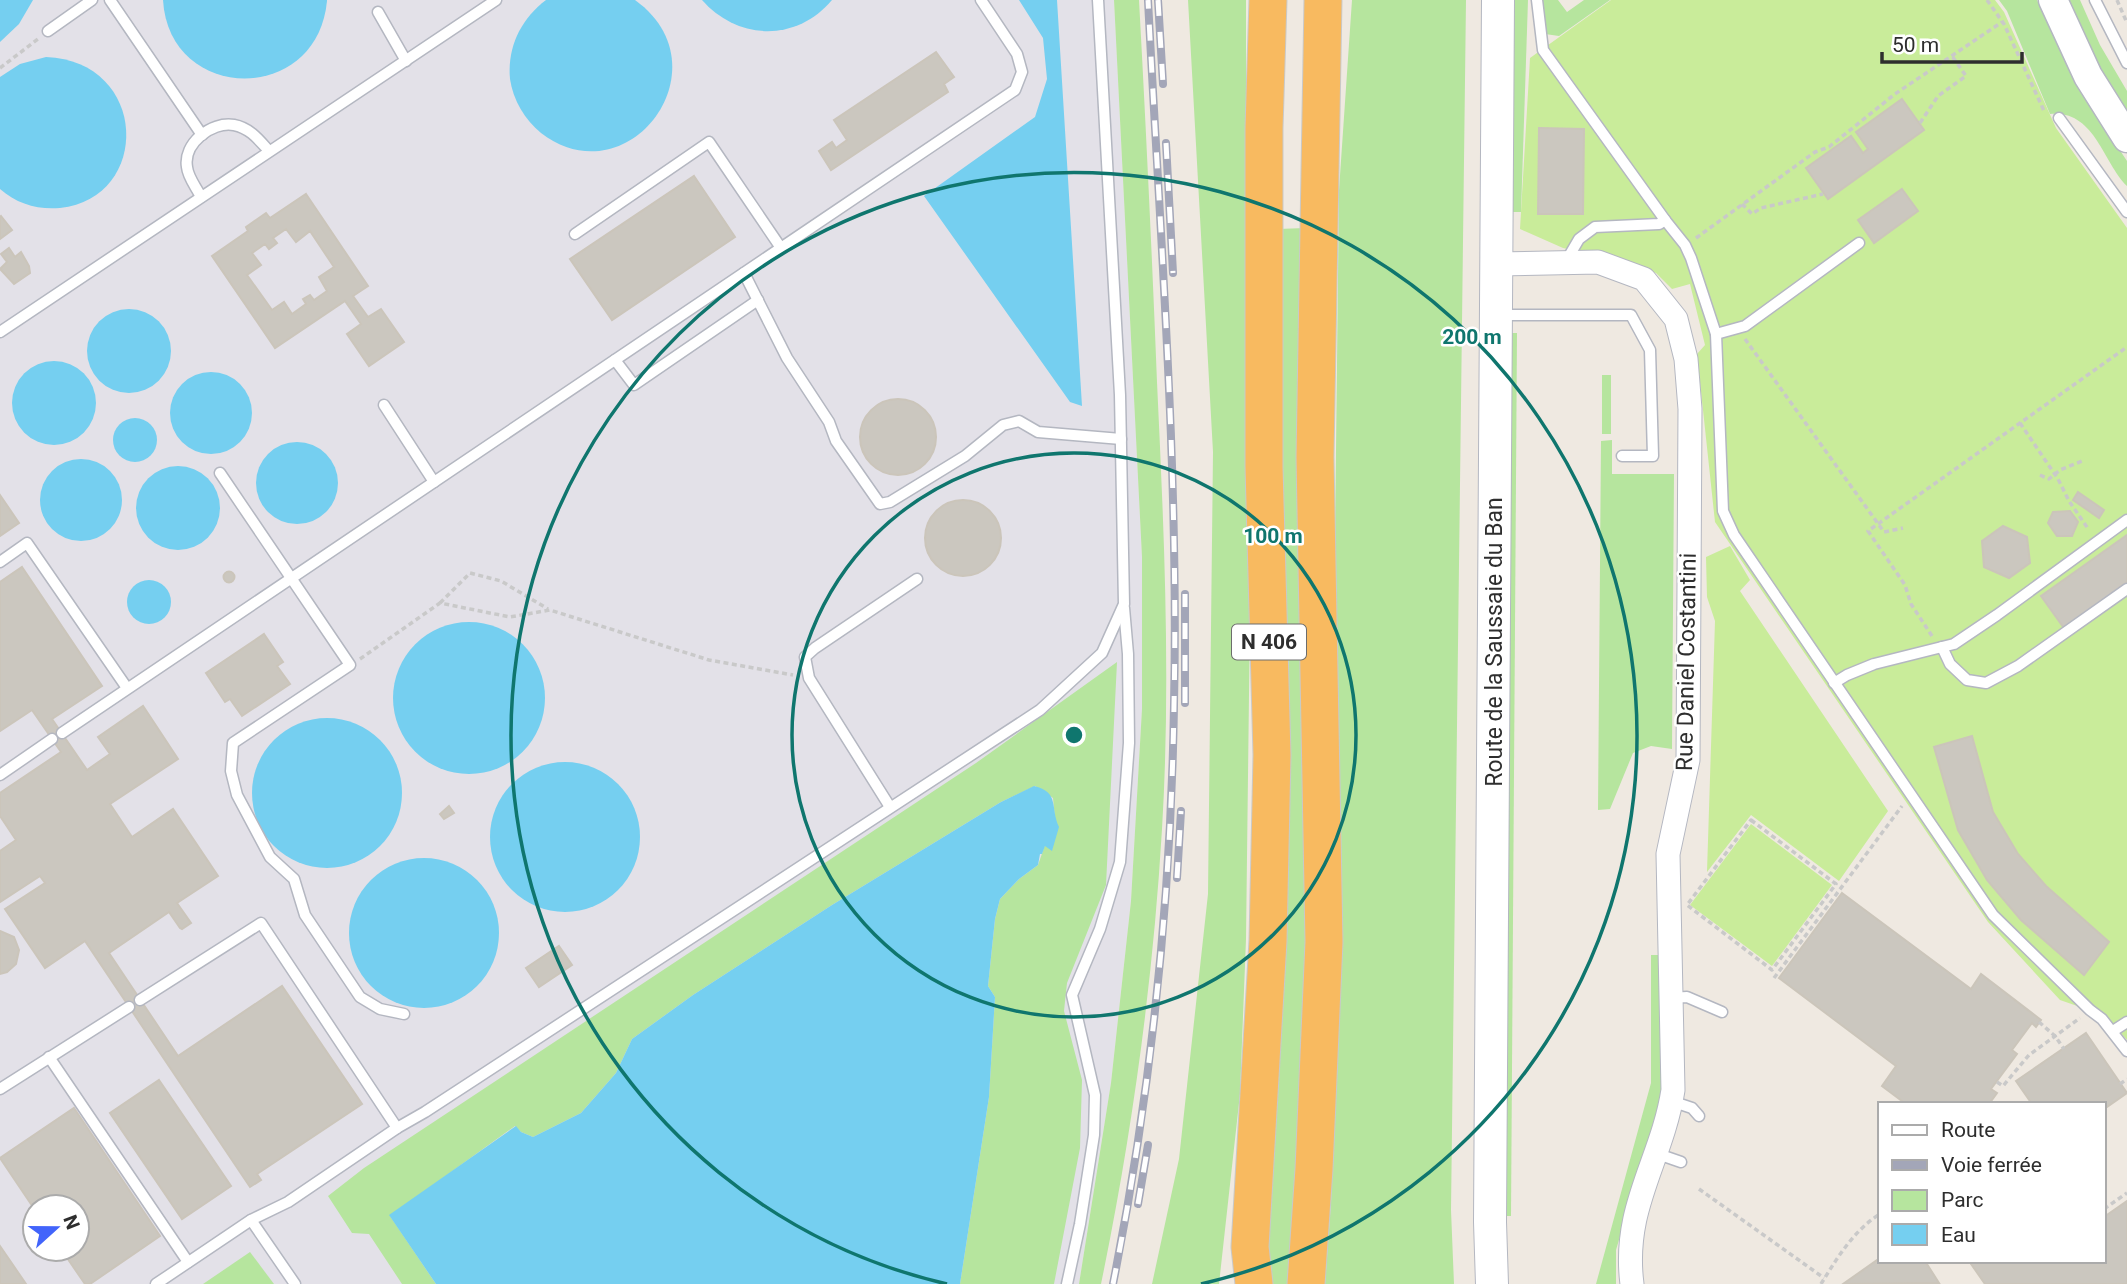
<svg xmlns="http://www.w3.org/2000/svg" width="2127" height="1284" viewBox="0 0 2127 1284" font-family="Roboto,sans-serif">
<rect width="100%" height="100%" fill="#efe9e1"/>
<path fill="#e3e1e8" fill-rule="evenodd" d="M0,0h1114l28,557v152l-11,192 -20,182 -32,201h-1079zM35,1207h42v42h-42z"/>
<g fill="#b6e59e">
<path d="M1114,0h25c7,127 13,255 18,382 7,148 14,298 5,447 -9,153 -30,305 -61,455h-22l32,-201 20,-182 11,-192v-152z"/>
<polygon points="1188,0 1246,0 1246,311 1250,613 1246,939 1240,1094 1219,1284 1152,1284 1179,1159 1208,894 1213,452"/>
<polygon points="1352,0 1466,0 1451,1210 1454,1284 1325,1284 1331,1202 1339,961 1335,538 1339,190"/>
<polygon points="1509,0 1528,0 1521,212 1511,212"/>
<polygon points="1542,0 1558,0 1567,12 1584,0 1610,0 1559,36 1545,34"/>
<path d="M1999,0h38l44,92 46,69v25c-25,-25 -32,-76 -77,-72l-43,-103z"/>
<polygon points="2061,0 2080,0 2100,45 2127,91 2127,122"/>
<polygon points="1305,228 1310,1064 1296,1284 1265,1284 1278,229"/>
<polygon points="1509,333 1517,333 1511,1216 1500,1216"/>
<rect x="1602" y="375" width="9" height="59"/>
<polygon points="1612,440 1612,474 1674,474 1672,749 1651,746 1633,753 1610,809 1598,810 1601,441"/>
<polygon points="1117,662 1106,885 1067,983 1064,1011 1082,1080 1080,1148 1054,1284 960,1284 989,1097 995,997 988,986 995,919 1000,899 1019,879 1038,865 1045,845 1052,850 1055,819 1053,798 1035,786 1001,802 832,905 693,995 632,1039 616,1073 581,1113 533,1137 521,1132 515,1126 390,1216 436,1284 402,1284 369,1234 352,1233 328,1196 364,1168 976,763"/>
<polygon points="1651,955 1660,955 1664,1086 1616,1250 1616,1284 1596,1284 1651,1083"/>
<polygon points="250,1252 274,1284 203,1284"/>
</g>
<g fill="#c9ec9a">
<polygon points="1611,0 1995,0 2004,12 2056,128 2127,228 2127,1040 2106,1016 2060,1000 1988,922 1715,522 1697,354 1705,345 1690,284 1672,289 1656,273 1628,262 1563,248 1520,229 1530,58"/>
<polygon points="1730,546 1750,580 1740,591 1888,811 1839,881 1751,815 1707,872 1715,621 1707,597 1706,557"/>
<polygon points="1751,824 1832,885 1772,966 1690,905"/>
</g>
<g fill="#75cff0">
<polygon points="0,0 33,0 19,24 0,42"/>
<path d="M163,0h164v1c-10,105 -158,102 -164,-1z"/>
<path d="M546,0h89c93,67 -7,200 -94,133 -16,-13 -28,-33 -31,-54 -3,-32 11,-60 36,-79z"/>
<path d="M702,0h130c-35,42 -94,41 -130,0z"/>
<polygon points="1019,0 1057,0 1082,406 1070,402 924,196 1035,117 1047,79 1043,38"/>
<path d="M46,57c103,4 106,141 14,151 -22,2 -43,-4 -60,-19v-112l20,-13z"/>
<circle cx="129" cy="351" r="42"/>
<circle cx="54" cy="403" r="42"/>
<circle cx="211" cy="413" r="41"/>
<circle cx="135" cy="440" r="22"/>
<circle cx="297" cy="483" r="41"/>
<circle cx="81" cy="500" r="41"/>
<circle cx="178" cy="508" r="42"/>
<circle cx="149" cy="602" r="22"/>
<circle cx="469" cy="698" r="76"/>
<circle cx="327" cy="793" r="75"/>
<circle cx="565" cy="837" r="75"/>
<path d="M1034,786c26,6 16,22 25,41l-7,24 -7,-5 -3,8h-2l-2,11 -19,14 -19,20 -5,20 -7,67 7,11 -6,100 -29,187h-524l-47,-69 127,-89 5,6 12,5 48,-24 35,-40 16,-34 61,-44 139,-90 169,-103z"/>
<circle cx="424" cy="933" r="75"/>
</g>
<g fill="#cbc7bf" stroke="#cbc5ba" stroke-width="2" fill-rule="evenodd">
<polygon points="936,52 954,77 944,84 948,92 831,170 819,151 832,142 836,148 847,140 834,120"/>
<polygon points="1902,99 1924,130 1828,199 1806,168 1851,136 1863,153 1868,149 1856,132"/>
<polygon points="1539,128 1584,129 1583,214 1538,214"/>
<polygon points="694,176 735,237 612,320 570,259"/>
<polygon points="1902,189 1918,211 1874,243 1858,220"/>
<path d="M306,194l62,92 -15,10 15,21 13,-8 23,33 -35,24 -22,-32 14,-10 -16,-23 -70,47 -63,-92 36,-25 -2,-4 20,-14 4,5zM286,229l10,13 14,-11 24,36 -15,10 8,14 -13,9 -4,-5 -7,4 3,5 -14,10 -8,-12 -12,8 -25,-35 14,-10 -9,-12 13,-9 4,5 8,-6 -4,-5z"/>
<polygon points="1,216 12,230 0,239 0,217"/>
<polygon points="9,248 15,257 21,252 29,266 30,273 14,284 0,269 7,262 1,254"/>
<circle cx="898" cy="437" r="38"/>
<polygon points="2078,492 2104,510 2099,518 2073,500"/>
<polygon points="0,495 19,523 0,536"/>
<circle cx="963" cy="538" r="38"/>
<polygon points="2070,511 2078,522 2072,536 2057,536 2048,523 2053,512"/>
<polygon points="2003,526 2027,537 2030,563 2009,578 1984,567 1982,541"/>
<polygon points="2127,535 2127,582 2064,628 2041,596"/>
<polygon points="22,567 102,686 52,719 87,770 110,754 98,737 143,706 178,759 110,804 132,837 173,809 218,876 177,903 191,923 182,929 180,928 169,912 109,953 178,1056 282,986 362,1104 257,1174 261,1180 250,1187 85,941 45,968 5,909 45,883 40,876 0,902 0,851 16,840 0,816 0,793 61,752 32,710 0,731 0,582"/>
<circle cx="229" cy="577" r="5.5"/>
<polygon points="264,634 283,662 277,666 290,684 242,716 230,699 225,702 206,673"/>
<polygon points="1972,736 1993,812 2018,854 2046,886 2109,942 2084,975 2021,920 1987,880 1958,830 1934,747"/>
<polygon points="449,806 454,813 444,819 440,814"/>
<polygon points="1842,893 1971,989 1981,974 2041,1020 2036,1027 2032,1023 2012,1050 2017,1054 1991,1089 1997,1093 1989,1104 1906,1104 1882,1086 1896,1066 1779,978"/>
<polygon points="0,931 14,937 19,950 16,964 7,972 0,974"/>
<polygon points="559,946 572,965 539,987 526,968"/>
<polygon points="2086,1033 2127,1093 2104,1109 2104,1104 2032,1104 2016,1081"/>
<polygon points="159,1080 231,1186 182,1219 110,1113"/>
<polygon points="74,1108 160,1236 90,1284 85,1284 61,1249 77,1249 77,1207 35,1207 35,1210 0,1158"/>
<polygon points="2127,1201 2127,1284 1985,1284 1969,1261 2104,1261 2104,1217"/>
<polygon points="0,1246 26,1284 0,1284"/>
<polygon points="1880,1258 1880,1261 1925,1261 1939,1283 1843,1284"/>
</g>
<g fill="none" stroke-linecap="round" stroke-linejoin="round">
<defs>
<g id="service">
<polyline points="110,0 202,135"/>
<polyline points="1537,0 1543,50 1665,220"/>
<polyline points="2095,0 2127,63"/>
<polyline points="378,12 406,61"/>
<polyline points="48,31 92,0"/>
<polyline points="2059,118 2127,212"/>
<path d="M201,197c-4,-9 -13,-19 -14,-30 -4,-23 24,-46 47,-42 16,3 25,15 35,26"/>
<polyline points="575,234 709,142 781,248"/>
<polyline points="1565,263 1579,239 1595,227 1659,224 1665,220 1685,245 1691,258 1716,334 1723,511 1734,535 1993,915 2090,1010 2102,1019 2127,1051"/>
<polyline points="744,273 787,358 829,422 836,441 880,504 890,502 965,456 1003,425 1019,421 1038,432 1121,439"/>
<polyline points="1500,315 1631,315 1650,350 1653,456 1622,456"/>
<polyline points="0,332 496,0"/>
<polyline points="1716,334 1745,326 1859,243"/>
<polyline points="615,360 634,385 758,300"/>
<polyline points="384,405 434,482"/>
<polyline points="220,473 350,665 233,743 231,771 237,795 270,857 294,879 305,915 360,997 380,1009 404,1014"/>
<polyline points="0,562 27,543 127,688"/>
<polyline points="1942,647 1950,664 1967,680 1986,683 2018,666 2127,589"/>
<polyline points="1834,683 1847,675 1874,664 1954,644 1997,615 2127,520"/>
<polyline points="62,733 1015,90 1022,72 1017,54 981,0"/>
<polyline points="0,775 52,739"/>
<polyline points="890,807 809,678 805,657 815,648 917,579"/>
<polyline points="1670,998 1687,997 1722,1012"/>
<polyline points="140,1000 261,923 397,1128"/>
<polyline points="2113,1031 2127,1022"/>
<polyline points="49,1057 188,1262"/>
<polyline points="0,1089 129,1007"/>
<polyline points="1671,1101 1692,1108 1699,1116"/>
<polyline points="1655,1153 1681,1162"/>
<polyline points="251,1220 295,1284"/>
<polyline points="156,1284 251,1220 288,1202 397,1128 425,1112 1040,710 1102,653 1124,604 1120,395 1098,0"/>
<polyline points="1067,1284 1080,1224 1094,1135 1095,1095 1072,995 1100,929 1120,862 1129,743 1128,654 1124,608"/>
</g>
<path id="minor" d="M1497,264l101,-2 46,17 32,40 10,40 4,50 -2,351 -20,94 5,236c-11,71 -51,117 -41,194"/>
<polyline id="tertiary" points="2053,0 2088,76 2127,138"/>
<polyline id="secondary" points="1492,1284 1490,1222 1498,0"/>
<g id="trunk">
<polyline points="1254,1284 1250,1247 1268,941 1272,755 1264,467 1264,128 1268,0"/>
<polyline points="1306,1284 1314,1169 1324,942 1315,457 1323,0"/>
</g>
</defs>
<use href="#service" stroke="#b4b7c1" stroke-width="13"/>
<use href="#minor" stroke="#b4b7c1" stroke-width="25"/>
<use href="#tertiary" stroke="#b4b7c1" stroke-width="31"/>
<use href="#secondary" stroke="#b4b7c1" stroke-width="34"/>
<use href="#trunk" stroke="#c9c9c9" stroke-width="39"/>
<g stroke="#c9c9c9" stroke-width="3.5" stroke-dasharray="5 3.5" stroke-linecap="butt">
<polyline points="1987,0 2004,24 2045,113"/>
<polyline points="2117,0 2127,23"/>
<polyline points="0,68 38,39"/>
<polyline points="1920,123 1938,96 1966,76 1952,56"/>
<polyline points="1742,204 1752,214 1761,208 1823,194"/>
<polyline points="1696,238 1815,152 1829,147 1895,94 2002,22"/>
<polyline points="1745,339 1884,532 1903,528"/>
<polyline points="2020,423 2058,479 2069,501 2089,530"/>
<polyline points="2040,475 2049,479 2060,470 2082,461"/>
<polyline points="440,603 470,573 501,581 548,609"/>
<polyline points="1932,636 1911,604 1905,585 1868,531 2127,347"/>
<polyline points="360,659 440,603 510,617 550,610 709,660 793,675"/>
<polygon points="1751,820 1836,884 1772,970 1687,905"/>
<polyline points="1774,978 1902,806"/>
<polyline points="2039,1022 2055,1036 2064,1049"/>
<polyline points="1997,1082 2003,1086 2029,1055 2080,1018"/>
<polyline points="2120,1084 2127,1079"/>
<polyline points="1699,1189 1824,1278"/>
<polyline points="2104,1209 2127,1193"/>
<path d="M1821,1284c16,-26 33,-54 59,-70"/>
</g>
<use href="#service" stroke="#fff" stroke-width="10"/>
<use href="#minor" stroke="#fff" stroke-width="23"/>
<use href="#tertiary" stroke="#fff" stroke-width="28"/>
<use href="#secondary" stroke="#fff" stroke-width="32"/>
<use href="#trunk" stroke="#f8ba60" stroke-width="37"/>
<defs>
<g id="rail">
<polyline points="1158,0 1163,84"/>
<polyline points="1166,143 1173,273"/>
<polyline points="1185,703 1185,594"/>
<polyline points="1177,878 1181,811"/>
<polyline points="1138,1204 1148,1145"/>
<path d="M1113,1284c38,-191 58,-385 61,-579 5,-235 -14,-470 -26,-705"/>
</g>
</defs>
<use href="#rail" stroke="#a3a6b8" stroke-width="8"/>
<use href="#rail" stroke="#fff" stroke-width="5" stroke-dasharray="16" stroke-linecap="butt"/>
</g>
<g fill="none" stroke="#0f766e" stroke-width="3.5">
<circle cx="1074" cy="735" r="282"/>
<path d="M947 1284A563 563 0 1 1 1201 1284"/>
</g>
<g text-anchor="middle" stroke-width="5" stroke-linejoin="round" paint-order="stroke">
<rect fill="#fff" stroke="#6d6d6d" stroke-width="2" x="1232" y="624.5" width="74" height="35" rx="5"/>
<g font-size="21" font-weight="bold" fill="#2e2e2e">
<text x="1269" y="649">N 406</text>
</g>
<g font-size="23" fill="#2e2e2e" stroke="#fff">
<text transform="translate(1494 642) rotate(-90)" y="8">Route de la Saussaie du Ban</text>
<text transform="translate(1686 662) rotate(-89)" y="8">Rue Daniel Costantini</text>
</g>
</g>
<circle cx="1074" cy="735" r="10" fill="#0f766e" stroke="#fff" stroke-width="3.5"/>
<g font-size="21" text-anchor="middle" font-weight="bold" fill="#0f766e" stroke="#fff" stroke-width="5" stroke-linejoin="round" paint-order="stroke">
<text x="1472" y="344">200 m</text>
<text x="1273" y="543">100 m</text>
</g>
<rect x="1878" y="1102" width="228" height="161" fill="#ffffff" stroke="#ababab" stroke-width="2"/>
<rect x="1892" y="1125" width="35" height="10" fill="#ffffff" stroke="#ababab" stroke-width="2"/>
<text x="1941" y="1137" font-size="21" fill="#2e2e2e">Route</text>
<rect x="1892" y="1160" width="35" height="10" fill="#a3a6b8" stroke="#ababab" stroke-width="2"/>
<text x="1941" y="1172" font-size="21" fill="#2e2e2e">Voie ferrée</text>
<rect x="1892" y="1190" width="35" height="21" fill="#b6e59e" stroke="#ababab" stroke-width="2"/>
<text x="1941" y="1207" font-size="21" fill="#2e2e2e">Parc</text>
<rect x="1892" y="1224" width="35" height="21" fill="#75cff0" stroke="#ababab" stroke-width="2"/>
<text x="1941" y="1242" font-size="21" fill="#2e2e2e">Eau</text>
<g transform="translate(56 1228) rotate(69)"><circle r="33" fill="#ffffff" stroke="#ababab" stroke-width="2"/>
<path d="M0-5L12 26L0 18L-12 26Z" fill="#4264fb"/>
<text y="-10" font-size="19" font-weight="bold" text-anchor="middle" fill="#2e2e2e">N</text>
</g>
<path d="M1882 52v10h140v-10" fill="none" stroke="#2e2e2e" stroke-width="3.5"/>
<text x="1892" y="52" font-size="21" fill="#2e2e2e" stroke="#ffffff" stroke-width="5" paint-order="stroke">50 m</text>
</svg>
